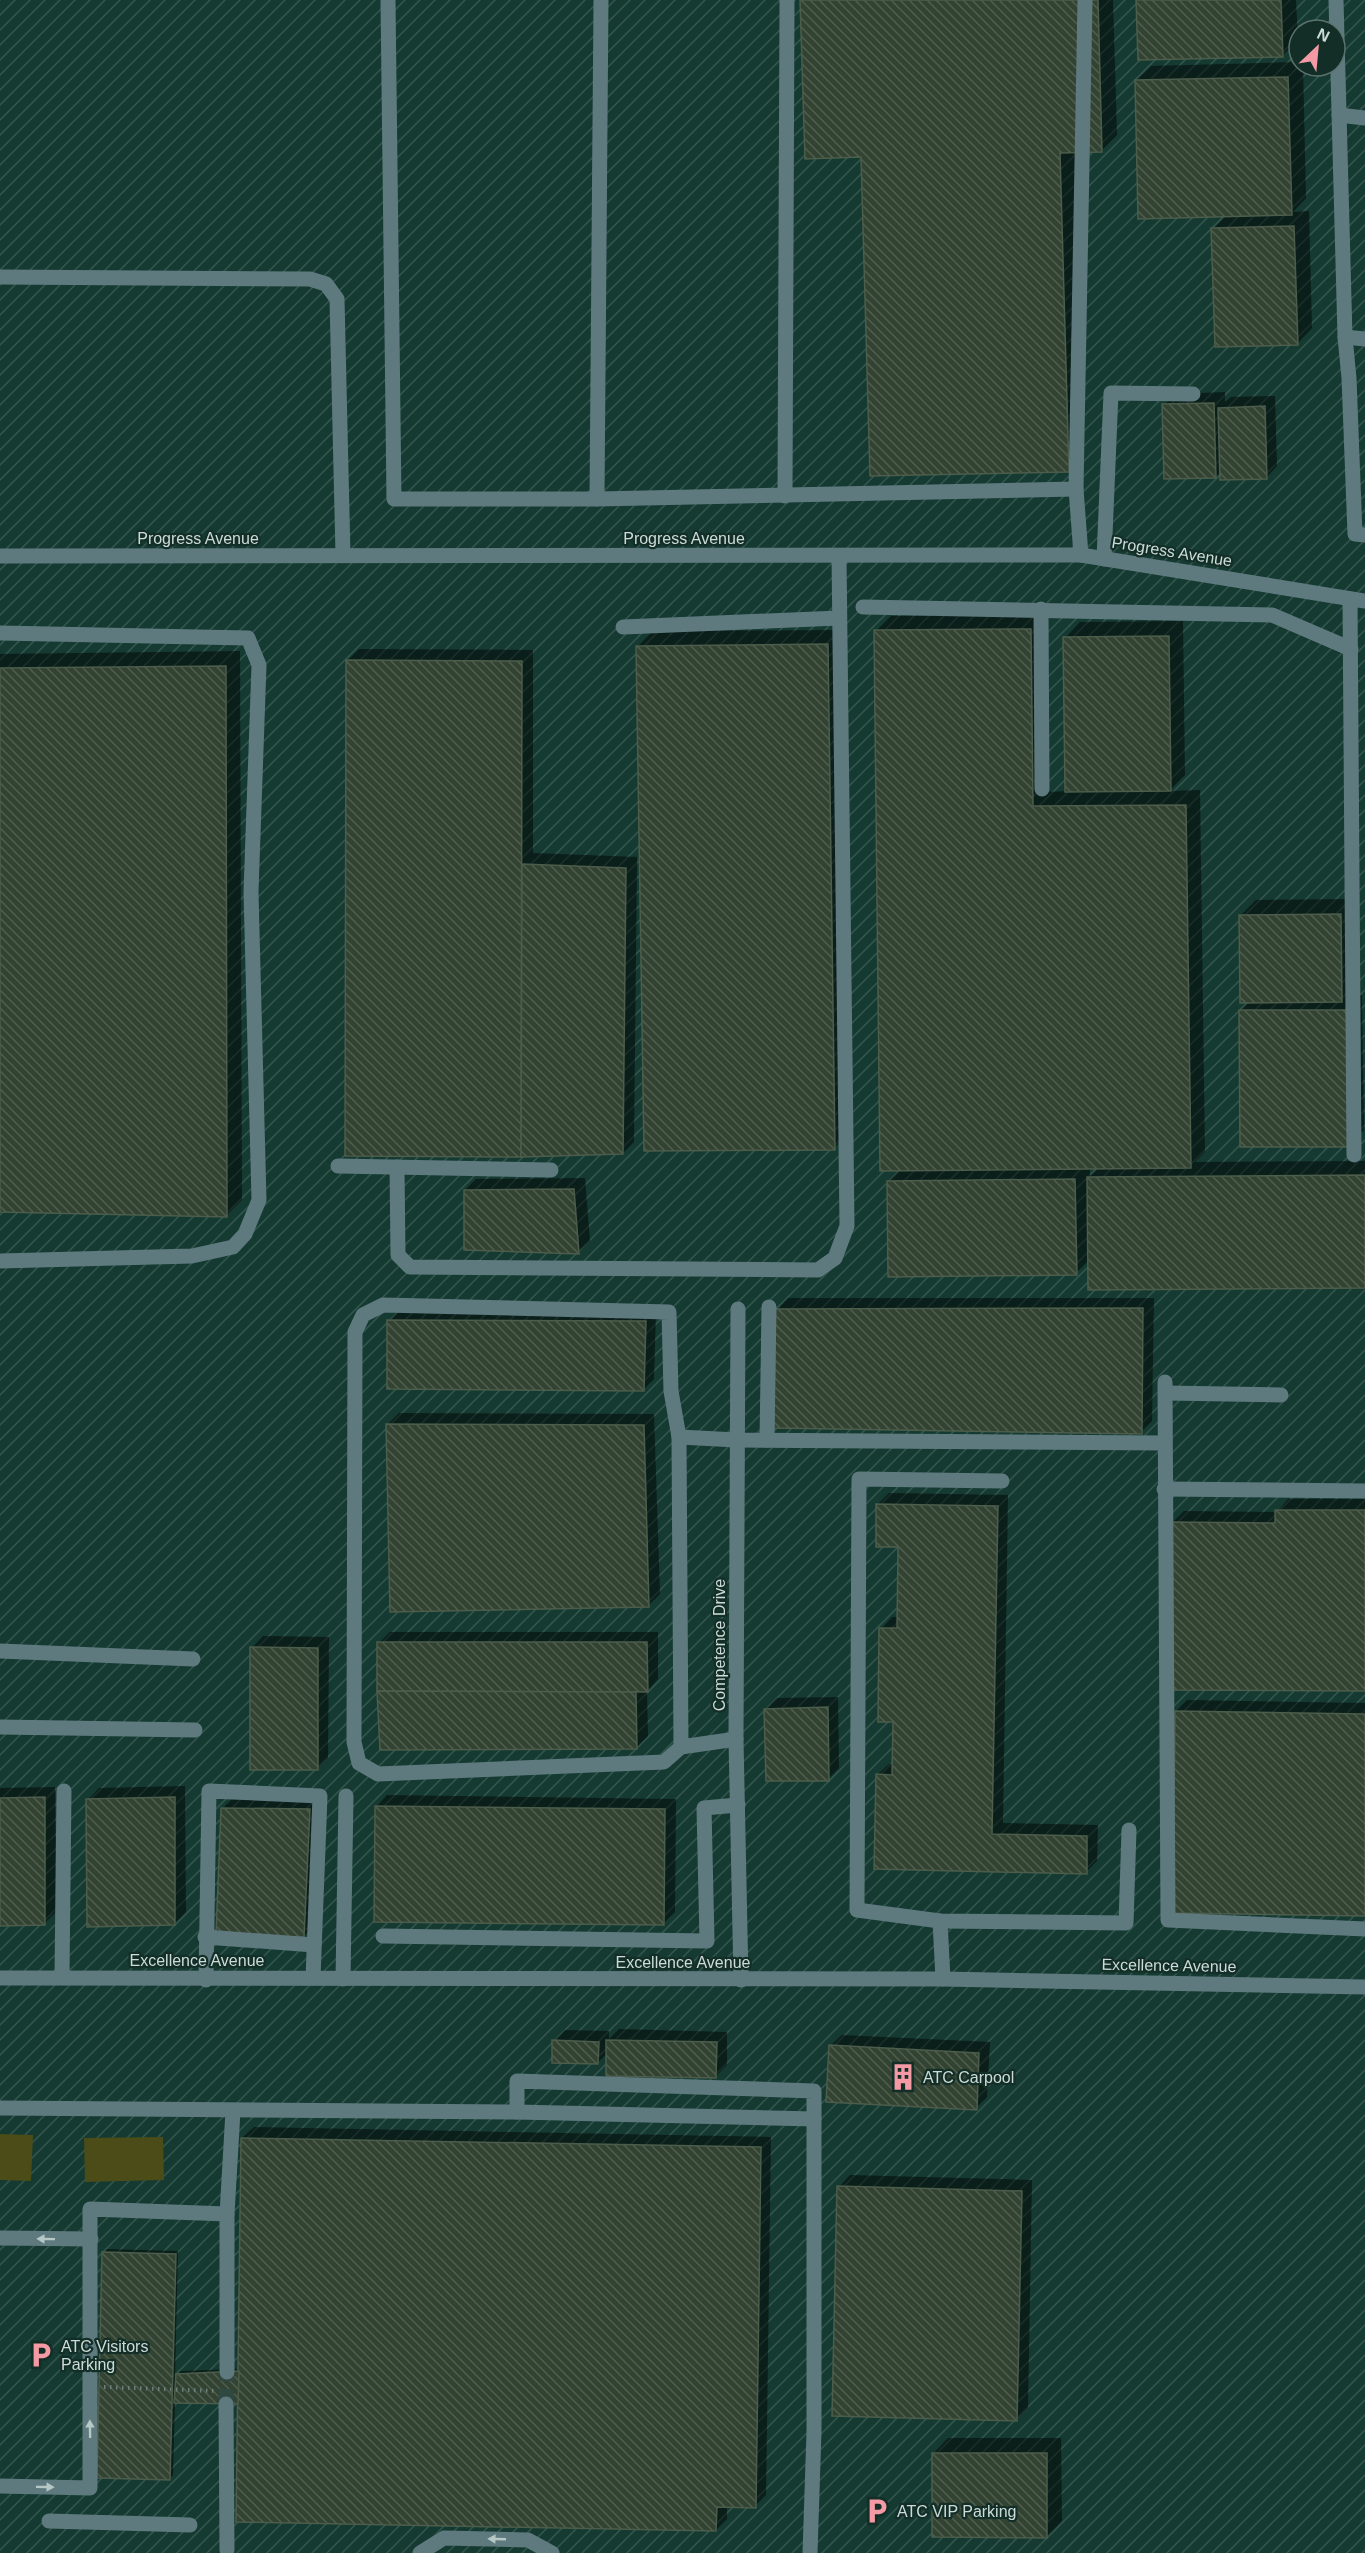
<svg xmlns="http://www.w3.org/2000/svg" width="1365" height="2553" viewBox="0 0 1365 2553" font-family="Helvetica,sans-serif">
<defs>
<pattern id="industrial-furrows" width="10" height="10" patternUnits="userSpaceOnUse" patternTransform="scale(1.5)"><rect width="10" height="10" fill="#143a31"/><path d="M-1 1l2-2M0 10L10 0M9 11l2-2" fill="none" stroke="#35564e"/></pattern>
<pattern id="building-back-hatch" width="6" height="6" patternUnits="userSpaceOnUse" patternTransform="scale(1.5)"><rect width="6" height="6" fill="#334332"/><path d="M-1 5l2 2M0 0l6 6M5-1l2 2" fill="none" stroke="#4f5e4f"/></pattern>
</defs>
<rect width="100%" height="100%" fill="#132e27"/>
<path fill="url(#industrial-furrows)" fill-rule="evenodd" d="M0,0h1365v2553h-1365zM1299,30h36v36h-36z"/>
<g fill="#4b4c18">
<polygon points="0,2134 33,2135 31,2181 0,2180"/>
<polygon points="163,2137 164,2180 85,2182 84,2138"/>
</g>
<g fill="#0007" fill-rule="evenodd">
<polygon points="802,0 1113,0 1117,135 1102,150 1075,151 1083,455 1068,470 862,156"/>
<polygon points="1138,0 1296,0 1298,41 1282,56"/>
<polygon points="1299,62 1299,66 1303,66 1306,198 1293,212 1309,211 1312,328 1297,344 1213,229 1227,215 1136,81 1151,66"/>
<polygon points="1225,392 1225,402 1231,397 1275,396 1277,466 1266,478 1221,471 1216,477 1164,405 1175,394"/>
<path d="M1046,615l2,177 19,-1 -2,-153 15,-16 103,-1 2,154 -16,16 31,-1 5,362 -10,10 170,-1v125l-276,-26 -13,13 -188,-91 13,-13 -25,-538 15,-15zM1090,1168h9l-9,8z"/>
<polygon points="842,630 850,1133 834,1148 638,646 653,631"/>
<polygon points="359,649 533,650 533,853 637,857 634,1142 623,1153 521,1155 347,1154 347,661"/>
<polygon points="240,651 242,1200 227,1215 0,1211 0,654"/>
<polygon points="1356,899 1347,995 1362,995 1364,1130 1348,1145 1240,1011 1250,1001 1241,915 1256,900"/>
<polygon points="585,1178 590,1241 578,1252 465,1190 476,1179"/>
<polygon points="788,1298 1154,1298 1152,1421 1141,1432 777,1310"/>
<polygon points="400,1310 656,1310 654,1379 643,1390 389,1321"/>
<polygon points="399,1413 654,1414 660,1594 649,1605 388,1424"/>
<polygon points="889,1493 1008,1495 1003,1823 1098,1825 1097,1861 1086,1872 876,1868 877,1775 889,1764 894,1764 895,1721 881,1629 892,1617 898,1617 900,1545 878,1504"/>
<polygon points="1288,1499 1365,1499 1365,1690 1172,1523 1184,1511 1277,1512"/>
<polygon points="390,1632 658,1632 658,1679 647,1691 648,1736 637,1747 382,1749 379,1643"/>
<polygon points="263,1636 329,1637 328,1758 317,1769 252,1648"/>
<polygon points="838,1697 839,1768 828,1779 766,1709 777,1698"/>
<polygon points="1187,1700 1365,1703 1365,1914 1176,1711"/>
<polygon points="185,1786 186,1912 175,1923 88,1800 99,1788"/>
<polygon points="55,1787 56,1912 44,1924 0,1925 0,1788"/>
<polygon points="387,1795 676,1799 675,1912 664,1923 376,1807"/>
<polygon points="234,1797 321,1799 315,1924 304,1936 223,1808"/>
<polygon points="619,2029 727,2032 727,2065 716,2076 608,2053 598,2062 554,2041 565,2030 609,2031 609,2039"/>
<polygon points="842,2035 990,2042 987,2097 976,2108 830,2046"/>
<polygon points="254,2127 771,2137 766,2495 755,2506 727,2506 727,2519 716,2530 239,2403 175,2402 173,2475 170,2478 104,2253 107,2249 178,2251 175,2377 181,2371 239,2369 242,2138"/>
<polygon points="850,2175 1032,2180 1028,2408 1016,2420 839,2187"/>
<polygon points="948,2438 1061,2438 1062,2521 1047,2536 933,2454"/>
</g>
<g fill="url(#building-back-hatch)" stroke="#4c5d4b" stroke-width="1.5">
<polygon points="800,0 1098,0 1102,152 1060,153 1069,472 870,476 861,157 805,159"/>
<polygon points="1136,0 1281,0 1283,57 1138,60"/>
<polygon points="1288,77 1292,215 1138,219 1135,80"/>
<polygon points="1294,226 1298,345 1215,347 1211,228"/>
<polygon points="1214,403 1216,478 1164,479 1162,404"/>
<polygon points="1265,406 1267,479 1220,480 1218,408"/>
<polygon points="1031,629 1033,806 1186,805 1191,1168 880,1171 874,630"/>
<polygon points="1169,636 1171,791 1065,792 1063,637"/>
<polygon points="828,644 835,1150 644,1151 636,646"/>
<polygon points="346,660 522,661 521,1157 345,1156"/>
<polygon points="226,666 227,1217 0,1212 0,668"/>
<polygon points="522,864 626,868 623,1154 521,1157"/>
<polygon points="1341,914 1342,1002 1240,1003 1239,915"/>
<polygon points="1239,1010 1347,1010 1349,1147 1240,1147"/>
<polygon points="1365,1175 1365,1288 1088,1290 1087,1177"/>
<polygon points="1075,1179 1077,1275 888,1277 887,1181"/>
<polygon points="574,1189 579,1254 464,1250 464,1190"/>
<polygon points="1143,1308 1142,1434 774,1428 775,1309"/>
<polygon points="387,1320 646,1321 644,1391 387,1389"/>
<polygon points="386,1424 644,1425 649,1607 390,1612"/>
<polygon points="876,1504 998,1506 992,1834 1087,1836 1087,1874 874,1869 876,1774 892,1775 893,1722 878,1722 879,1628 897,1628 898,1547 876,1547"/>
<polygon points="1275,1510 1365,1510 1365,1691 1171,1690 1171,1522 1275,1523"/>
<polygon points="377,1642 647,1642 648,1692 377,1691"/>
<polygon points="250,1647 318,1648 318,1770 250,1770"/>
<polygon points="377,1691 636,1692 637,1749 380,1750"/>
<polygon points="828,1707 829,1781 766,1781 764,1709"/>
<polygon points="1175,1711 1365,1714 1365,1916 1173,1913"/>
<polygon points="45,1797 45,1925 0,1926 0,1798"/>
<polygon points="175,1797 175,1925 87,1927 86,1799"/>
<polygon points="375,1806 665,1809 664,1925 374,1922"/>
<polygon points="221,1808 310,1809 304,1937 216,1935"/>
<polygon points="552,2040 599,2042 598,2064 552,2063"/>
<polygon points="606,2040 717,2042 716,2078 606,2076"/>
<polygon points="829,2045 979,2053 977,2110 826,2102"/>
<polygon points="241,2138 761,2147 756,2508 717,2507 716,2531 236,2522"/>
<polygon points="837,2186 1022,2191 1017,2421 832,2416"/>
<polygon points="102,2252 176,2254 170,2480 97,2478"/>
<polygon points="239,2371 238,2404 174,2403 176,2374"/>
<polygon points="932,2453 1047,2453 1047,2538 932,2537"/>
</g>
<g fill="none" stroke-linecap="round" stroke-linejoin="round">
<polyline stroke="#2f4841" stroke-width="15" stroke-dasharray="15 8" stroke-linecap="butt" points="226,2404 227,2372"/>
<polyline stroke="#6c817b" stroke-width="4" stroke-dasharray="1.5 4.5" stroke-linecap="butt" points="104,2387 217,2391"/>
<g stroke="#5e7a7f" stroke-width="15">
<polyline points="388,0 394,499 597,499 1076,489"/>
<polyline points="1336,0 1345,337 1349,378 1355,534 1365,535"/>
<polyline points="1339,115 1365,118"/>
<polyline points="0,277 310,279 326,284 337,299 343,555"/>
<polyline points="1345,337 1365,339"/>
<polyline points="785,496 787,0"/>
<polyline points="597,499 601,0"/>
<polyline points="1081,555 1076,489 1085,0"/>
<polyline points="0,556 1081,555 1365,601"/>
<polyline points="1104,559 1111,393 1193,394"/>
<polyline points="1350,599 1354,1155"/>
<polyline points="863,607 1272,615 1351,649"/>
<polyline points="1041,609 1042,789"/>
<polyline points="623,627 839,618"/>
<polyline points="0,633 248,638 259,665 251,892 259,1200 245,1234 233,1247 192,1256 0,1261"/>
<polyline points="338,1166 551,1170"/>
<polyline points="397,1167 398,1255 410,1267 818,1270 835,1258 847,1226 839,556"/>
<polyline points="738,1309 736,1739 741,1980"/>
<polyline points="1165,1382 1168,1920 1365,1929"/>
<polyline points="1166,1393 1281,1395"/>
<polyline points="679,1437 737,1440 1164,1443"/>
<polyline points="767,1440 769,1307"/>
<polyline points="1002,1481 859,1479 857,1910 940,1921 1126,1923 1129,1830"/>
<polyline points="1164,1489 1365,1491"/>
<polyline points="0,1651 193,1659"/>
<polyline points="0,1727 195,1730"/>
<polyline points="681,1747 679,1437 671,1391 669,1312 383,1305 363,1315 355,1332 354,1742 359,1763 378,1774 664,1762 681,1747 736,1739"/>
<polyline points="940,1921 943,1979"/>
<polyline points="383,1936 707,1941 704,1808 738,1805"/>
<polyline points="205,1937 314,1945"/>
<polyline points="62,1976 64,1791"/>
<polyline points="0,1978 943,1979 1365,1987"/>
<polyline points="343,1979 346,1796"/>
<polyline points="206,1980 209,1791 320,1796 313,1978"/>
<polyline points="0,2108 517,2112 814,2119"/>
<polyline points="517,2112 517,2081 814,2091 814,2432 810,2553"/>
<polyline points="0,2238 91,2239"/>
<polyline points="227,2372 227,2214 233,2111"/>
<polyline points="226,2404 227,2550"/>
<polyline points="0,2486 90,2488 90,2209 227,2214"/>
<polyline points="49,2521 190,2525"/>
<polyline points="420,2553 444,2538 528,2540 552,2553"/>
</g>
</g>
<defs><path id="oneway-solid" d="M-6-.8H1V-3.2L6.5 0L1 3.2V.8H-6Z" transform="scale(1.5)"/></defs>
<g fill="#b6c8c5">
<use href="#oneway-solid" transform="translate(46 2239) rotate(-179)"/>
<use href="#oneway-solid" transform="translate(90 2429) rotate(-91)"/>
<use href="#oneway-solid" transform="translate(45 2487) rotate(1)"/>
<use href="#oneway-solid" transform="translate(497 2539) rotate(-178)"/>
</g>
<defs>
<symbol id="building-bare" viewBox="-9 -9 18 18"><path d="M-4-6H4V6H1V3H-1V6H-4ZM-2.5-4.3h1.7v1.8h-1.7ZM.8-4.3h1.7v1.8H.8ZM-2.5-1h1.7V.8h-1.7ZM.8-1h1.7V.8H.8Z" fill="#f49aa4" stroke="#132e27" stroke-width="2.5" paint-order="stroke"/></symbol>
<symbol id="parking-bare" viewBox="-9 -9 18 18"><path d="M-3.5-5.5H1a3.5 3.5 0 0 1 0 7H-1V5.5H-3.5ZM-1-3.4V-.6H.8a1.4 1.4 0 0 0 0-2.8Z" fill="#f49aa4" stroke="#132e27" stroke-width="2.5" paint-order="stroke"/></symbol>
</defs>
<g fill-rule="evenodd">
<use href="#building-bare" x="884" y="2058" width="38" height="38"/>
<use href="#parking-bare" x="22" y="2336" width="38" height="38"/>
<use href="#parking-bare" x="858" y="2492" width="38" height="38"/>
</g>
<g text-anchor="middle" stroke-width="4.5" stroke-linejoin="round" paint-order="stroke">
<g font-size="16" fill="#ccdbd7" stroke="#132e27">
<text x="198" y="544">Progress Avenue</text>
<text x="684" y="544">Progress Avenue</text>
<text transform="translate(1172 551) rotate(9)" y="6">Progress Avenue</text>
<text transform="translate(719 1645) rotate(-90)" y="6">Competence Drive</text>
<text x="197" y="1966">Excellence Avenue</text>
<text x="683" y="1968">Excellence Avenue</text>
<text transform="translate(1169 1965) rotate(1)" y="6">Excellence Avenue</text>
</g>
<g font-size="16" fill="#ccdbd7" stroke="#132e27" text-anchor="start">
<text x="923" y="2083">ATC Carpool</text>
<text x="61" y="2352">ATC Visitors<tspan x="61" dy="18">Parking</tspan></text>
<text x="897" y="2517">ATC VIP Parking</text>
</g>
</g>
<g transform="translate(1317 48) rotate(26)"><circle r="28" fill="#132e27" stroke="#5d736d" stroke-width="1.5"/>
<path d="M0-4.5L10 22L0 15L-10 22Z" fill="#f49aa4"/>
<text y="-9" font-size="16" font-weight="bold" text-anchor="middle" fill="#ccdbd7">N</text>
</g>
</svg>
